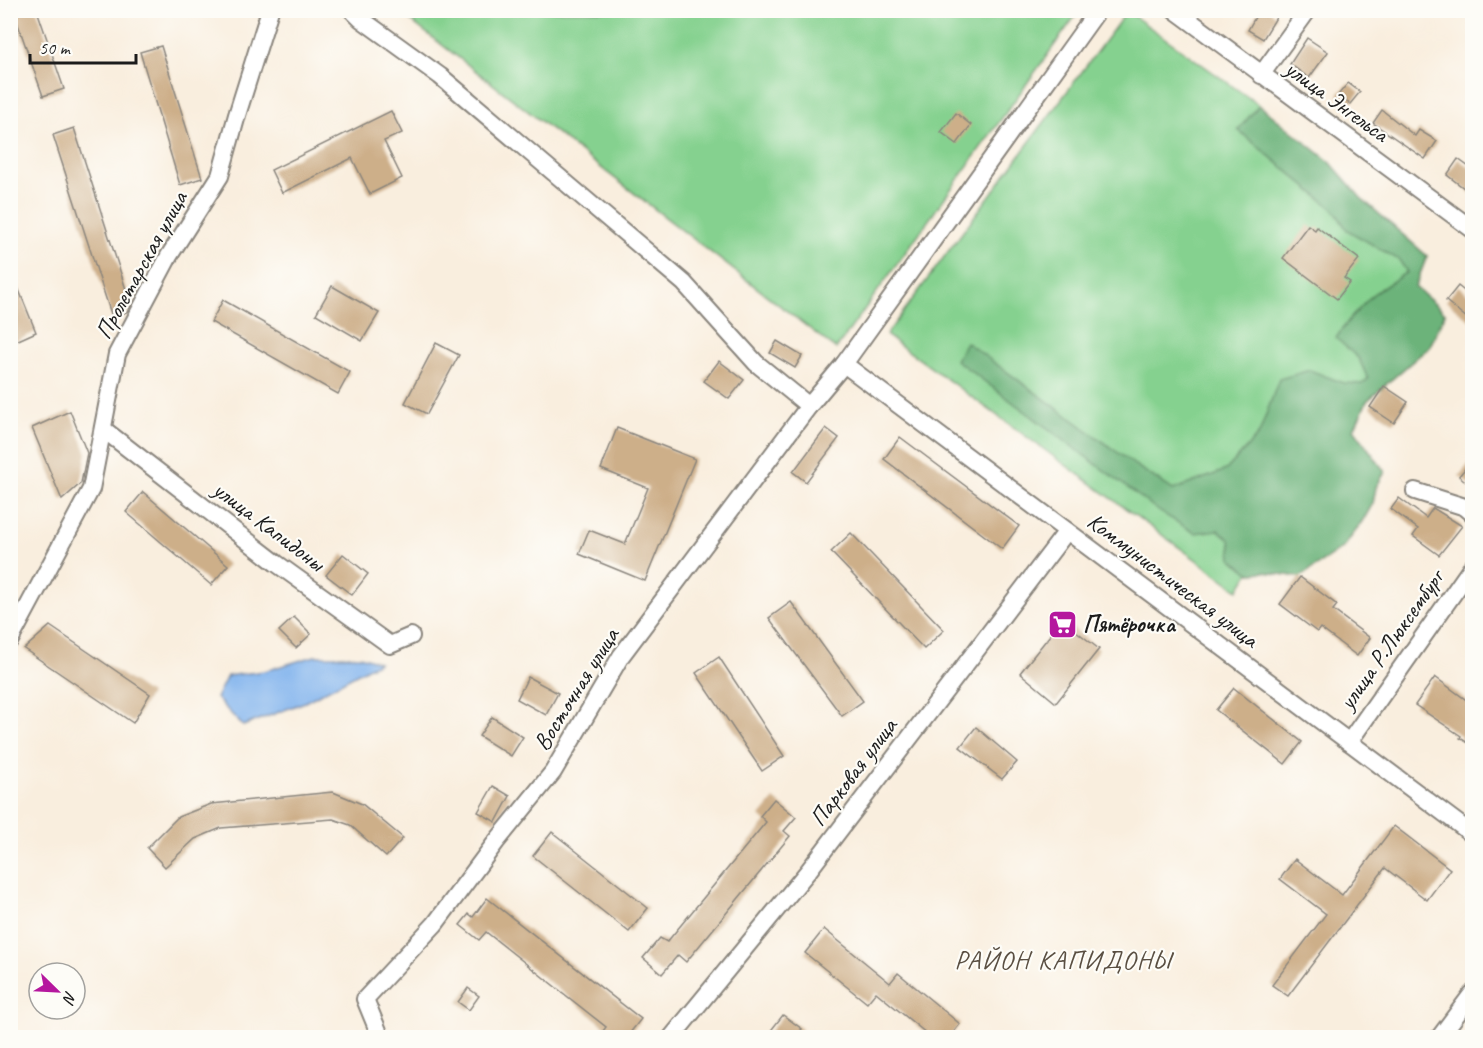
<svg xmlns="http://www.w3.org/2000/svg" width="1483" height="1048" viewBox="0 0 1483 1048" font-family="Caveat,sans-serif">
<rect width="100%" height="100%" fill="#fdfcf7"/>
<filter id="ink" filterUnits="userSpaceOnUse"><feTurbulence type="fractalNoise" baseFrequency=".0167" numOctaves="2"/><feDisplacementMap in="SourceGraphic" scale="12" xChannelSelector="R" yChannelSelector="G"/><feConvolveMatrix kernelMatrix="1 2 1 2 8 2 1 2 1" color-interpolation-filters="sRGB"/></filter>
<filter id="wash" filterUnits="userSpaceOnUse"><feTurbulence type="fractalNoise" baseFrequency=".008" numOctaves="4" result="noise"/><feDisplacementMap in="SourceGraphic" scale="24" xChannelSelector="R" yChannelSelector="G"/><feGaussianBlur stdDeviation="1.35" result="paint"/><feColorMatrix in="noise" values="0 0 0 0 0 0 0 0 0 0 0 0 0 0 0 0 0 1.4 0 .05"/><feComposite in="paint" operator="in"/></filter>
<g filter="url(#wash)">
<rect width="100%" height="100%" fill="#f9eede"/>
<g fill="#85d18f" stroke="#507656" stroke-width="1.5">
<polygon points="398,11 1079,11 836,349"/>
<polygon points="1127,11 1259,105 1330,162 1361,198 1427,256 1415,287 1445,313 1430,346 1367,401 1354,429 1385,472 1376,487 1373,503 1365,517 1344,547 1300,577 1265,572 1249,573 1238,590 886,335"/>
</g>
<polygon fill="#6cb37a" stroke="#44684b" stroke-width="1.5" points="1259,105 1330,162 1361,198 1427,256 1415,287 1445,313 1430,346 1367,401 1354,429 1385,472 1376,487 1373,503 1365,517 1344,547 1300,577 1265,572 1249,573 1232,559 1230,540 1218,530 1195,533 1160,512 956,360 966,342 1135,465 1173,490 1226,470 1259,434 1279,379 1310,370 1343,383 1362,384 1368,379 1359,359 1336,338 1349,320 1373,294 1407,272 1399,260 1347,230 1334,210 1238,130"/>
<polygon fill="#80b2ed" stroke="#4e6784" stroke-width="1.5" points="315,656 360,656 379,662 305,702 243,726 216,698 227,676 264,671"/>
<g id="blocks">
<g fill="#cdaf89">
<polygon points="13,10 37,10 64,89 43,96"/>
<polygon points="1259,10 1268,10 1277,16 1263,39 1248,30"/>
<polygon points="1307,38 1328,52 1309,78 1290,64"/>
<polygon points="161,46 202,178 180,185 140,52"/>
<polygon points="1348,83 1360,92 1350,104 1338,95"/>
<polygon points="1382,110 1415,136 1419,130 1437,141 1425,159 1373,123"/>
<polygon points="391,111 402,133 384,141 402,178 370,194 352,158 282,193 271,170"/>
<polygon points="956,113 971,125 957,144 941,132"/>
<polygon points="74,128 131,305 127,312 112,317 53,135"/>
<polygon points="1458,159 1473,170 1473,195 1447,175"/>
<polygon points="1308,225 1315,230 1317,227 1359,259 1344,278 1350,282 1337,299 1283,258"/>
<polygon points="10,268 36,332 14,342 10,334"/>
<polygon points="332,286 379,313 362,341 316,314"/>
<polygon points="1458,286 1473,298 1473,323 1446,301"/>
<polygon points="223,300 350,372 338,394 211,322"/>
<polygon points="777,341 802,356 795,368 770,353"/>
<polygon points="436,343 459,355 427,414 405,403"/>
<polygon points="719,361 744,380 729,399 704,381"/>
<polygon points="1384,386 1408,402 1394,423 1370,407"/>
<polygon points="70,411 87,453 81,483 62,500 32,428"/>
<polygon points="617,428 695,459 645,581 579,554 589,530 625,544 648,488 601,469"/>
<polygon points="826,428 839,438 806,482 793,472"/>
<polygon points="900,437 1019,526 1002,549 884,459"/>
<polygon points="1473,459 1473,487 1459,476"/>
<polygon points="143,492 228,565 211,585 126,512"/>
<polygon points="1399,498 1426,518 1433,508 1462,526 1439,555 1413,536 1418,529 1391,509"/>
<polygon points="851,533 944,630 924,649 831,552"/>
<polygon points="343,554 368,574 352,595 326,575"/>
<polygon points="1300,577 1337,605 1333,610 1370,638 1357,656 1320,628 1317,632 1280,604"/>
<polygon points="791,602 863,701 842,716 769,618"/>
<polygon points="294,617 311,634 296,648 279,631"/>
<polygon points="1062,620 1099,649 1056,703 1020,673"/>
<polygon points="50,626 150,694 133,723 24,649"/>
<polygon points="719,657 784,756 762,771 696,673"/>
<polygon points="528,677 558,693 546,715 517,699"/>
<polygon points="1435,677 1473,705 1473,746 1460,738 1461,736 1415,705"/>
<polygon points="1234,688 1302,742 1285,764 1216,710"/>
<polygon points="492,717 523,737 511,756 479,736"/>
<polygon points="976,727 1017,762 1002,779 960,747"/>
<polygon points="493,786 510,796 496,822 478,812"/>
<polygon points="333,792 362,804 403,838 386,857 350,825 333,819 221,828 195,839 165,867 147,848 178,817 211,804"/>
<polygon points="774,799 796,817 784,831 790,836 686,962 678,955 662,974 643,958 660,938 667,942 766,822 760,816"/>
<polygon points="1394,826 1450,869 1427,900 1385,868 1288,996 1272,985 1326,914 1280,879 1295,859 1342,895"/>
<polygon points="552,832 648,908 629,932 533,856"/>
<polygon points="487,898 641,1019 626,1038 598,1038 606,1027 486,932 479,940 460,925 469,914 473,917"/>
<polygon points="824,929 890,983 898,973 960,1024 949,1038 932,1038 876,992 867,1003 805,953"/>
<polygon points="468,988 479,996 469,1010 458,1002"/>
<polygon points="783,1015 802,1029 795,1038 765,1038"/>
</g>
</g>
</g>
<g filter="url(#ink)">
<use href="#blocks" fill-opacity="0" stroke="#8a857d" stroke-width="1.5"/>
<g fill="none" stroke-linecap="round" stroke-linejoin="round">
<defs>
<g id="minor">
<polyline points="352,10 361,19 440,76 684,283 756,363 809,406"/>
<polyline points="1175,10 1472,229"/>
<polyline points="1261,75 1308,10"/>
<polyline points="844,364 1472,834"/>
<polyline points="103,429 276,563 390,645 411,636"/>
<polyline points="1415,491 1465,507 1472,513"/>
<polyline points="10,640 91,489 117,354 169,256 220,176 237,115 270,10"/>
<polyline points="1349,742 1472,567"/>
<polyline points="381,1038 365,999 435,924 496,842 553,772 621,656 809,406 844,364 1098,10"/>
<polyline points="671,1038 809,870 1067,531"/>
<polyline points="1439,1038 1472,994"/>
</g>
</defs>
<use href="#minor" stroke="#8a857d" stroke-width="20"/>
<use href="#minor" stroke="#fff" stroke-width="16"/>
</g>
</g>
<defs>
<symbol id="supermarket-square" viewBox="-11 -11 22 22"><rect x="-9" y="-9" width="18" height="18" rx="4" fill="#b5179e" stroke="#fdfcf7"/><path d="M-6-5.5h2.5l.6 2H6L4.5 2H-2.5L-4.4-4H-6ZM-1.5 3.2a1.3 1.3 0 1 0 .1 0ZM3 3.2a1.3 1.3 0 1 0 .1 0Z" fill="#fff"/></symbol>
</defs>
<g fill-rule="evenodd">
<use href="#supermarket-square" x="1046" y="608" width="33" height="33"/>
</g>
<g text-anchor="middle" stroke-width="4.5" stroke-linejoin="round" paint-order="stroke">
<g font-size="24" fill="#1c1c1c" stroke="#fdfcf7">
<text transform="translate(1337 101) rotate(36)" y="8">улица Энгельса</text>
<text transform="translate(141 265) rotate(-61)" y="8">Пролетарская улица</text>
<text transform="translate(269 526) rotate(37)" y="8">улица Капидоны</text>
<text transform="translate(1173 580) rotate(37)" y="8">Коммунистическая улица</text>
<text transform="translate(1391 640) rotate(-55)" y="8">улица Р.Люксембург</text>
<text transform="translate(576 689) rotate(-58)" y="8">Восточная улица</text>
<text transform="translate(853 772) rotate(-53)" y="8">Парковая улица</text>
</g>
<g font-size="24" font-weight="bold" fill="#1c1c1c" stroke="#fdfcf7" text-anchor="start">
<text x="1083" y="632">Пятёрочка</text>
</g>
<g font-size="26" letter-spacing="1.5" fill="#5a4f42" stroke="#fdfcf7">
<text x="1063" y="969">РАЙОН КАПИДОНЫ</text>
</g>
</g>
<rect width="1483" height="1048" fill="none" stroke="#fdfcf7" stroke-width="36"/>
<g transform="translate(57 991) rotate(114)"><circle r="28" fill="#fdfcf7" stroke="#a3a29f" stroke-width="1.5"/>
<path d="M0-4.5L10 22L0 15L-10 22Z" fill="#b5179e"/>
<text y="-9" font-size="16" font-weight="bold" text-anchor="middle" fill="#1c1c1c">N</text>
</g>
<path d="M30 54v9h106v-9" fill="none" stroke="#1c1c1c" stroke-width="3"/>
<text x="39" y="54" font-size="18" fill="#1c1c1c" stroke="#fdfcf7" stroke-width="4.5" paint-order="stroke">50 m</text>
</svg>
